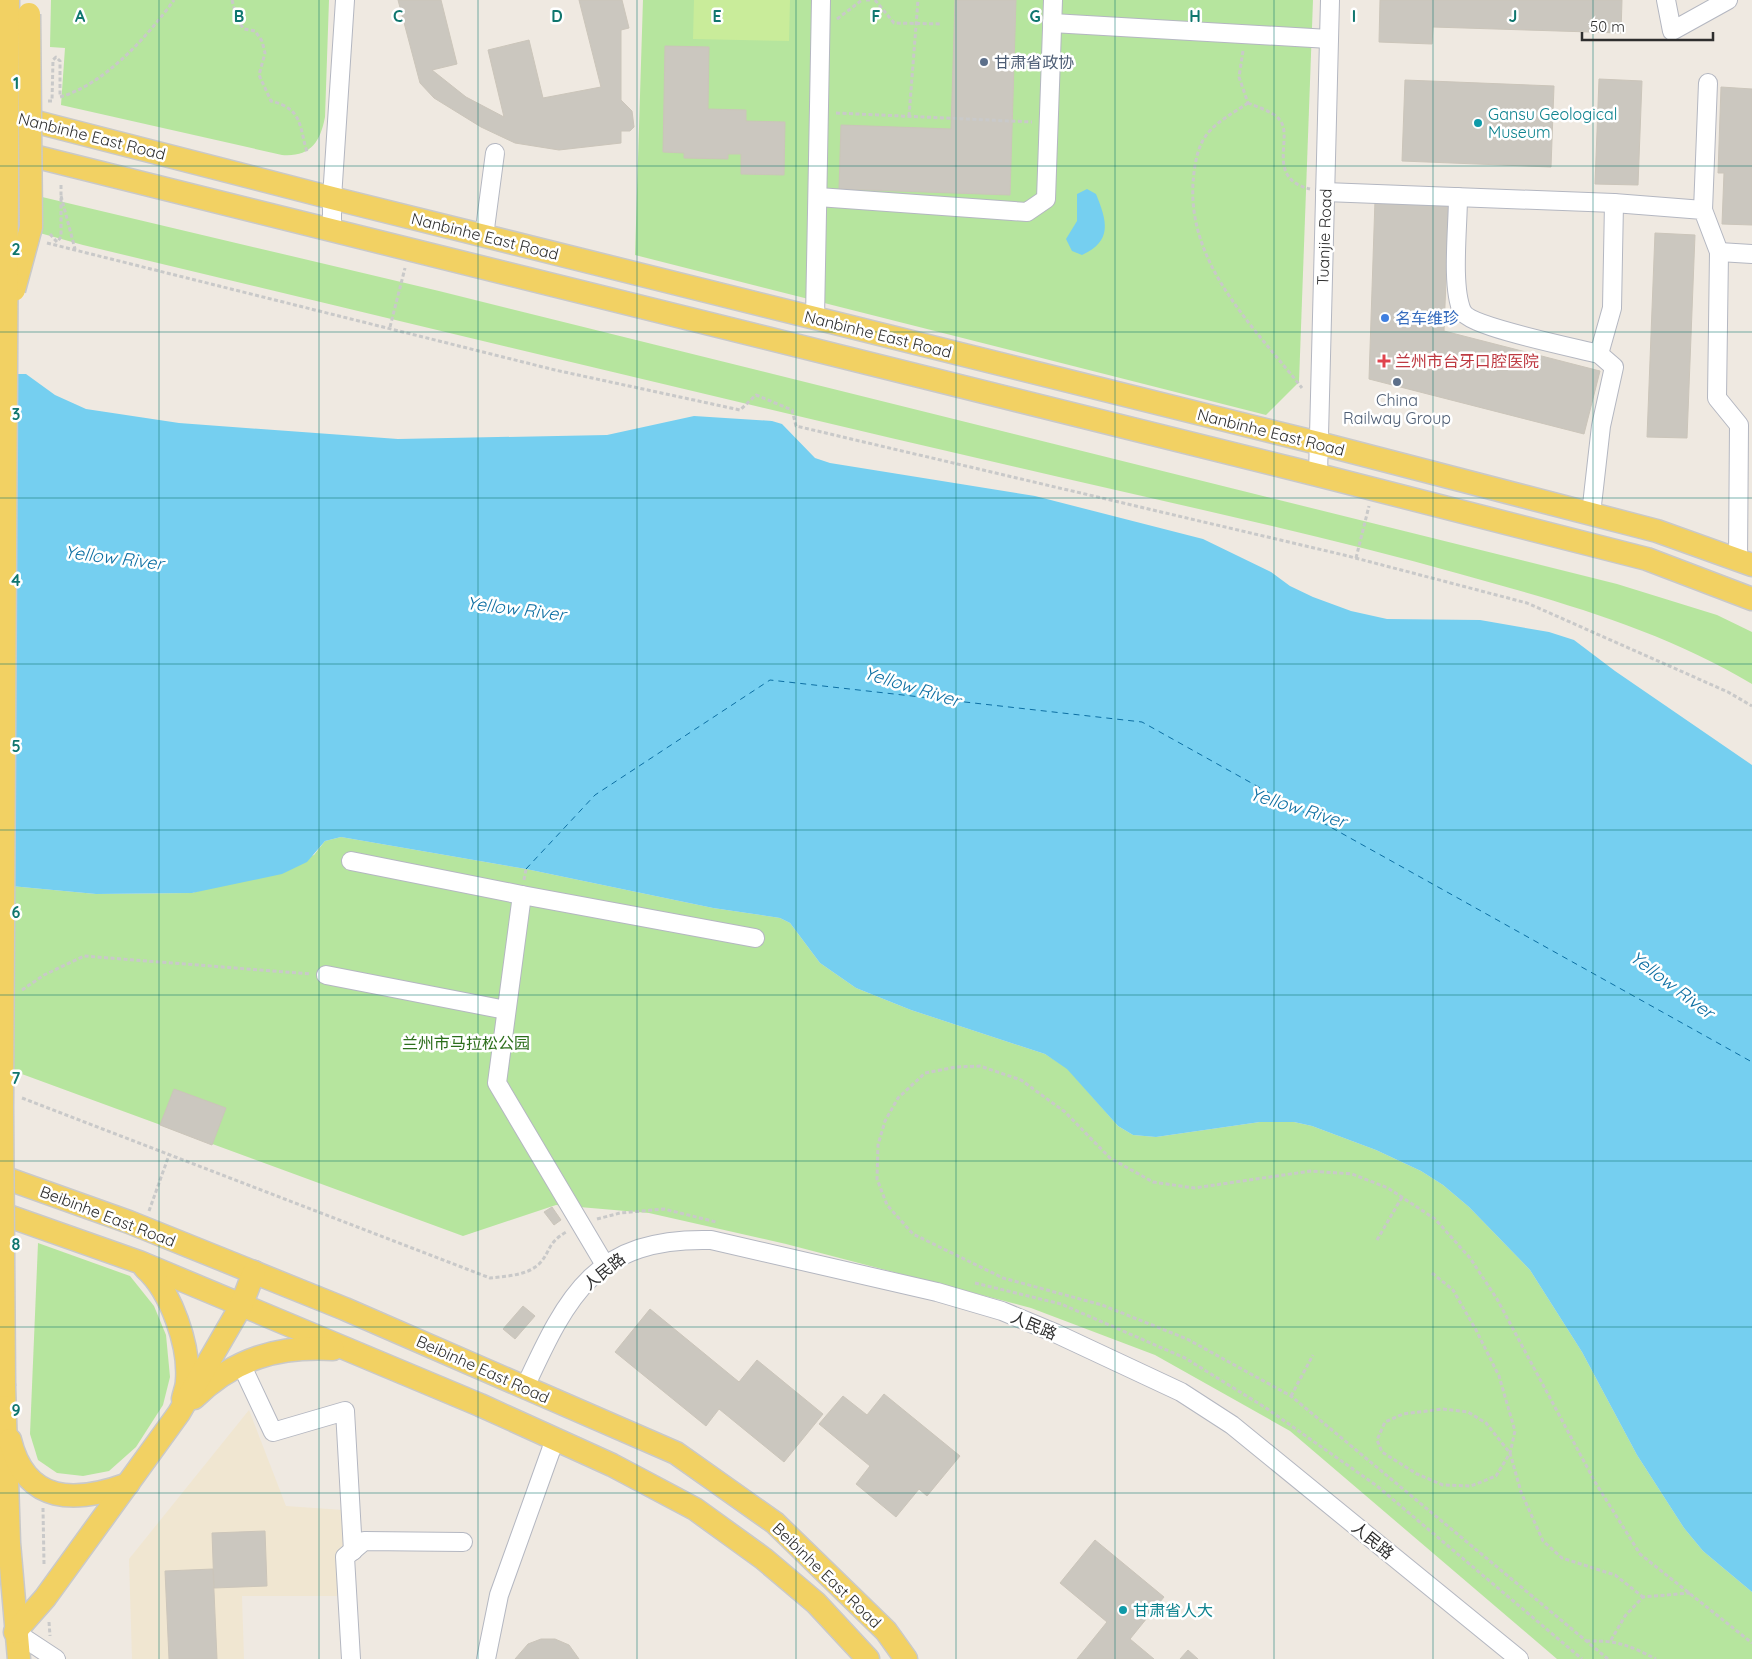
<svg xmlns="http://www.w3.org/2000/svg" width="1752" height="1659" viewBox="0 0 1752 1659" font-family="Quicksand,'Noto Sans SC',sans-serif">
<rect width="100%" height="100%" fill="#efe9e1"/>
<polygon fill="#f0e6d1" points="249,1410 286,1506 343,1510 343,1596 242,1596 244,1659 132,1659 129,1559"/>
<g fill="#b6e59e">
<path d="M51,0h278l-4,117c-5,26 -15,40 -43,38l-221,-50 4,-57 -15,-1z"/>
<polygon points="643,0 1313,0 1299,382 1266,415 635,255"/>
<path d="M0,187l439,104 1178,293 100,31 35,17v52c-90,-54 -191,-82 -292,-110 -128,-36 -258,-64 -388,-94 -330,-76 -660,-156 -989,-235l-83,-23z"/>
<polygon points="341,837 526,869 713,908 780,918 790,923 820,963 856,988 911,1010 1045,1054 1067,1068 1118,1126 1133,1135 1156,1137 1260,1122 1294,1122 1312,1126 1376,1150 1421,1171 1443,1185 1469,1207 1530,1270 1582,1352 1637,1455 1684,1528 1703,1551 1752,1592 1752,1659 1557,1659 1290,1431 1155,1355 1031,1308 786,1244 649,1213 556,1205 463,1236 0,1066 0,885 96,894 192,893 314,855 325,841"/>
<polygon points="38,1243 130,1276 154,1306 166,1335 170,1377 163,1405 136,1447 109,1471 83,1476 57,1473 38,1460 30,1434"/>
</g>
<polygon fill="#c9ec9a" points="694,0 790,0 789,41 693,39"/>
<g fill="#75cff0">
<path d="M1087,189l9,5c11,27 17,47 -14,61l-10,-4 -6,-12 11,-18v-27z"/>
<polygon points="0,374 26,374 55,395 86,409 179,423 398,439 607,435 694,416 772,421 782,424 815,458 830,463 1035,496 1203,539 1271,572 1290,586 1313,597 1351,611 1387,619 1480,620 1549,632 1574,640 1615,671 1752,765 1752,1592 1703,1551 1684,1528 1637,1455 1582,1352 1530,1270 1469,1207 1443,1185 1421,1171 1376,1150 1312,1126 1294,1122 1260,1122 1156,1137 1133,1135 1118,1126 1067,1069 1045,1054 911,1010 856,988 820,963 790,923 780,918 713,908 526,869 341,837 325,841 307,862 282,874 192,893 96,894 0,885"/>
</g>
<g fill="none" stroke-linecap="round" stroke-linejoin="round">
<polyline stroke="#0d6fa3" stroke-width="1" stroke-dasharray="6 5" stroke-linecap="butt" points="526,869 595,795 770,680 1142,722 1752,1062"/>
</g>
<g fill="#cbc7bf" stroke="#cbc5ba">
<polygon points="398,0 441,0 457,64 432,70 466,97 504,117 488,50 529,40 543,98 601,87 579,0 622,0 629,28 621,30 621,100 632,111 634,127 630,131 621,131 621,143 559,150 515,143 481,127 434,98 420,83"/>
<polygon points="955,0 1016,0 1010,195 839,189 841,125 951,129"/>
<polygon points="1380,0 1622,0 1621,33 1433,27 1432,44 1379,42"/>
<polygon points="665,46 709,47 708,109 746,110 746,121 785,122 784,175 741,174 741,154 728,154 728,159 684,158 684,153 663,152"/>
<polygon points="1599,79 1642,81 1638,185 1595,184"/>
<polygon points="1405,80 1554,86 1551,167 1402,161"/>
<polygon points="1721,87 1752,89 1752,225 1722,224 1724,173 1718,173"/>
<polygon points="1375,200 1449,203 1444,331 1600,371 1584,434 1369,379"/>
<polygon points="1655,233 1695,235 1687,438 1647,437"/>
<polygon points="174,1089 226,1108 212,1145 160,1125"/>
<polygon points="552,1207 561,1220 554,1225 544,1212"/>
<polygon points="523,1306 535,1316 515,1339 503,1329"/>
<polygon points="650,1309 739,1382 757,1360 823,1414 784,1462 719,1409 706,1426 615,1352"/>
<polygon points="884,1394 960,1456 927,1496 919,1489 896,1517 856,1484 870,1466 819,1424 843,1396 867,1415"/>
<polygon points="265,1531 267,1586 214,1588 212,1533"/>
<polygon points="1095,1540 1164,1597 1130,1639 1154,1659 1077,1659 1107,1622 1060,1583"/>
<polygon points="213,1569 217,1659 169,1659 165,1571"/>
<polygon points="541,1639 555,1639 569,1645 579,1659 515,1659 528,1644"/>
<polygon points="1188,1650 1198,1659 1180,1659"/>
</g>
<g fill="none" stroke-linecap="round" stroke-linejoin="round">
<defs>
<g id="minor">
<polyline points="1666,0 1672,31 1728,0"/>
<polyline points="1052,23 1329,39"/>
<polyline points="1325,192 1614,203 1703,210 1719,252 1717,398 1739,425 1738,561"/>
<polyline points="818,197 1027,212 1046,199 1053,0"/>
<path d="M1458,197c0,30 -7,89 4,114 8,16 114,37 137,43l15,13 -13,59 -10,88"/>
<polyline points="1703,210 1708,83"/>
<polyline points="332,231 332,198 345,0"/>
<polyline points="484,236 495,153"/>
<polyline points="1719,252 1752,254"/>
<polyline points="815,318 821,0"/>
<polyline points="1599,354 1612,308 1614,203"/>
<polyline points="1318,475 1330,0"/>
<polyline points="351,861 522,895"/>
<polyline points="326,975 506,1010"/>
<polyline points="605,1265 497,1083 522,895 755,938"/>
<polyline points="241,1364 273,1432 345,1411 353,1551"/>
<path d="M525,1387c43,-93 71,-150 186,-147l226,52 65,19 53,22 126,59 51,33 287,234"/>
<polyline points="15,1632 56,1659"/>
<polyline points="351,1659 345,1557 364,1541 463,1542"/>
<polyline points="486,1659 499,1595 555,1439"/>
</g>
<g id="major">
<polyline points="13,116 332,198 1318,443 1657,531 1752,565"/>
<polyline points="13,151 1318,475 1647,559 1752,599"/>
<polyline points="0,1176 129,1222 345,1309 676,1453 775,1523 886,1631 906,1659"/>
<polyline points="0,1213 139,1262 480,1405 612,1465 695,1509 764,1559 816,1603 868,1659"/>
<path d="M145,1268c26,23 45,78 42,113 0,6 -3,12 -4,18"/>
<polyline points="4,1386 9,1543 19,1659"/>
<path d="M194,1398c41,-40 84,-52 139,-49"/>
<path d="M10,1440c16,65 66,63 118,44"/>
<polyline points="15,1632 45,1598 179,1413 241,1306 254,1272"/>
</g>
</defs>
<use href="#minor" stroke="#b4b7c1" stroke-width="20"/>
<use href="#major" stroke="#c9c9c9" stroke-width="25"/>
<g stroke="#c9c9c9" stroke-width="3" stroke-dasharray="4 2.5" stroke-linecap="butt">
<path d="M232,0l5,20 7,9 11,2 7,10 3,12 -6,22 12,26c32,8 28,25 36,51"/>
<polyline points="866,0 872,0"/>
<polyline points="875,0 894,23 942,24"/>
<polyline points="837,19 862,0"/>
<polyline points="1243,51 1239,77 1248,103"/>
<path d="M48,101h4l1,-41 3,-3 4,4v36c45,-13 87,-60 114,-97"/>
<path d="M1248,103c-16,11 -37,21 -46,39 -6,12 -8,28 -9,41 -5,83 62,145 109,205"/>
<path d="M1248,103c9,4 24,8 31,16 16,17 -15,59 31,70"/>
<polyline points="836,113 1032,122"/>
<polyline points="909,116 918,0"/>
<polyline points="61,196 75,249"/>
<polyline points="50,234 57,242 61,237 61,183"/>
<polyline points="47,243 555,370 740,410 756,395 792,410 796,426 1344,555 1527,603 1728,692 1752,706"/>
<polyline points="390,327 405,268"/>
<polyline points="1356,558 1369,506"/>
<polyline points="524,880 526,869"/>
<polyline points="22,990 44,975 84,956 311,974"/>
<path d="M22,1098l468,180c16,-2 36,-2 49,-14 12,-12 7,-20 27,-32"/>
<polyline points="149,1211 169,1155"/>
<polyline points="597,1219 620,1213 664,1209 716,1222"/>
<polyline points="1377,1240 1402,1197"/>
<polyline points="1432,1273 1453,1290 1476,1330 1499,1376 1515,1431 1510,1453 1496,1476 1471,1486 1443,1485 1417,1474 1382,1452 1377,1440 1385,1422 1403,1414 1443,1409 1468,1412 1486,1423 1510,1453 1521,1492 1543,1541 1562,1558 1615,1575 1643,1597"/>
<polyline points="975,1283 1061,1304 1185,1358 1266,1408 1377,1486 1582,1659"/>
<polyline points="1291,1396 1313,1355"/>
<polyline points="43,1508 44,1564"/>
<polyline points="49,1622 50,1636"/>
<polyline points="1611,1640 1625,1616 1643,1597 1690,1593"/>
<path d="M1586,1641c31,-1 42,4 70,18"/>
<polyline points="1608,1659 1291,1396 1187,1339 1102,1305 1003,1278 913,1234 887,1205 877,1179 878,1145 885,1121 898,1098 925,1073 956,1067 980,1066 1021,1080 1065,1112 1110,1158 1153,1182 1194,1188 1311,1171 1352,1174 1388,1188 1435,1219 1470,1258 1497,1299 1595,1482 1640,1554 1752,1643"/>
</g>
<use href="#minor" stroke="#fff" stroke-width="18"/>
<use href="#major" stroke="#f2d163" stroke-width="22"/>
<defs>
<g id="major-bridge">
<polyline points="14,290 31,227 29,14"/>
<polyline points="4,1386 2,1107 8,0"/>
</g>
</defs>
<use href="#major-bridge" stroke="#c9c9c9" stroke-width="25" stroke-linecap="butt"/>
<use href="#major-bridge" stroke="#f2d163" stroke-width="22"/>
</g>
<path fill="none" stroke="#0f766e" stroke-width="1" stroke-opacity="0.55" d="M159,0v1659M319,0v1659M478,0v1659M637,0v1659M796,0v1659M956,0v1659M1115,0v1659M1274,0v1659M1433,0v1659M1593,0v1659M0,166h1752M0,332h1752M0,498h1752M0,664h1752M0,830h1752M0,995h1752M0,1161h1752M0,1327h1752M0,1493h1752"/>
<g fill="#5c6f8a" stroke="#fff" stroke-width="2">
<circle cx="984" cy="62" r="5"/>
<circle cx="1397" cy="382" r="5"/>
</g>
<g fill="#0f9aa8" stroke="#fff" stroke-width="2">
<circle cx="1478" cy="123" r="5"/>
<circle cx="1123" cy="1610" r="5"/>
</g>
<circle fill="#3f7fe0" stroke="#fff" stroke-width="2" cx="1385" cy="318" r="5"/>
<path fill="#e0444e" stroke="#fff" stroke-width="2" d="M1381.5 353.5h5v5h5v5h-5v5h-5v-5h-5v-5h5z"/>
<g text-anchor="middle" stroke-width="5" stroke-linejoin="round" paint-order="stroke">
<g font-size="16" fill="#4e5e75" stroke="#fff" text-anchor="start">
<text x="994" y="68">甘肃省政协</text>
<text x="1397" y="406" text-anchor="middle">China<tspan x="1397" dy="18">Railway Group</tspan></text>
</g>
<g font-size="16" fill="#0d838f" stroke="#fff" text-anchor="start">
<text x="1488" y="120">Gansu Geological<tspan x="1488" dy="18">Museum</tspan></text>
<text x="1133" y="1616">甘肃省人大</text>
</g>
<g font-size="16" fill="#2e2e2e" stroke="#fff">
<text transform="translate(92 136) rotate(14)" y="6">Nanbinhe East Road</text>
<text transform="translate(485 236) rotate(14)" y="6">Nanbinhe East Road</text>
<text transform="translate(1324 237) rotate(-88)" y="6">Tuanjie Road</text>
<text transform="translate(878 334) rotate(14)" y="6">Nanbinhe East Road</text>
<text transform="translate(1271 432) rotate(14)" y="6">Nanbinhe East Road</text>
<text transform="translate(108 1216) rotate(21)" y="6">Beibinhe East Road</text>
<text transform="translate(604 1271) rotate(-39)" y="6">人民路</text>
<text transform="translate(1034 1325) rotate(23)" y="6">人民路</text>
<text transform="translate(483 1369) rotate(24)" y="6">Beibinhe East Road</text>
<text transform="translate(1373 1540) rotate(39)" y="6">人民路</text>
<text transform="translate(827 1575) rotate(44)" y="6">Beibinhe East Road</text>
</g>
<g font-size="16" fill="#366cbe" stroke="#fff" text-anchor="start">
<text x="1395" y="324">名车维珍</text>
</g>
<g font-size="16" fill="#be3a42" stroke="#fff" text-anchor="start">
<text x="1395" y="367">兰州市台牙口腔医院</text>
</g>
<g font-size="16" fill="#2c6e1b" stroke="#fff">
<text x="466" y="1049">兰州市马拉松公园</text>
</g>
<g font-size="18" font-style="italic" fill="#0d6fa3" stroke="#fff">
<text transform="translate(114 558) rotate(7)" y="6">Yellow River</text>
<text transform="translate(516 609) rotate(7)" y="6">Yellow River</text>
<text transform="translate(912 687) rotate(17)" y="6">Yellow River</text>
<text transform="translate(1298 808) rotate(17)" y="6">Yellow River</text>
<text transform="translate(1672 985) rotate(37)" y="6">Yellow River</text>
</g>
</g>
<g font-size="16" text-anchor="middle" font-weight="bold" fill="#0f766e" stroke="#fff" stroke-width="5" stroke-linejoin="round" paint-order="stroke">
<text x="80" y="22">A</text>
<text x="239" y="22">B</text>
<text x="398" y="22">C</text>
<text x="557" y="22">D</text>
<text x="717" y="22">E</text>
<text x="876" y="22">F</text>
<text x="1035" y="22">G</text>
<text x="1195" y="22">H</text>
<text x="1354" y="22">I</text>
<text x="1513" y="22">J</text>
<text x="16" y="89">1</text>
<text x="16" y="255">2</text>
<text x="16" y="420">3</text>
<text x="16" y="586">4</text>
<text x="16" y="752">5</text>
<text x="16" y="918">6</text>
<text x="16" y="1084">7</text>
<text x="16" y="1250">8</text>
<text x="16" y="1416">9</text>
</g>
<path d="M1582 32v8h131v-8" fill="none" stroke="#2e2e2e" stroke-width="2.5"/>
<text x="1590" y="32" font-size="15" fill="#2e2e2e" stroke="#ffffff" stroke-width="4" paint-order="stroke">50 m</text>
</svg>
